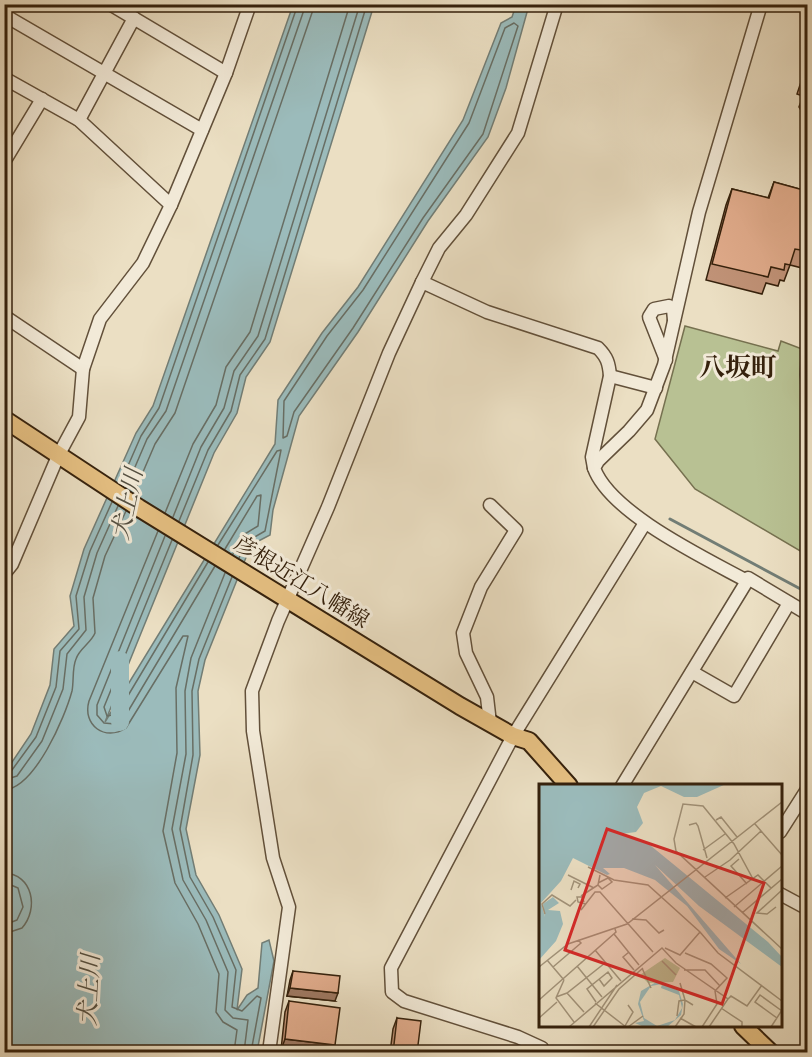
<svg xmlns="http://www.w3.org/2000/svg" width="812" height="1057" viewBox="0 0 812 1057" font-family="'EB Garamond','Noto Serif JP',serif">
<rect width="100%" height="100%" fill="#ebdfc3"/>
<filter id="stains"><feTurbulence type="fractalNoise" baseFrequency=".00333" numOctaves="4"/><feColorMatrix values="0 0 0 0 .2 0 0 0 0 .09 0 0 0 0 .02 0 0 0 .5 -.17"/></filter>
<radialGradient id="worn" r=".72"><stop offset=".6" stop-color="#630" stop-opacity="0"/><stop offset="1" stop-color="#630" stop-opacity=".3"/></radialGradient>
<polygon fill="#b8c193" stroke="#767150" stroke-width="1.5" points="685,326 778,351 781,341 802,349 800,375 808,424 807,555 695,489 655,439"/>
<g fill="#9bbbbb" stroke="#727d75" stroke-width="1.5">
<polygon points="293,5 374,5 270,342 246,377 237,413 214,453 105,722 275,444 278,400 322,333 358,287 463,120 501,23 512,17 516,5 529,5 506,88 488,137 428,221 358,332 299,416 273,510 270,535 251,545 205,660 198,691 200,755 186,829 196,875 219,915 242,969 237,1010 247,995 258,988 262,943 269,940 274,961 257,1052 5,1052 4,947 7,932 4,918 9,906 4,882 4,774 31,734 50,685 54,649 74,626 70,596 84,549 136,433 153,406"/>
<path d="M807,327v87c-10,-28 -8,-58 0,-87z"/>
</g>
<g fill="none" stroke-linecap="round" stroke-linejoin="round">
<g stroke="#686e64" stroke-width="1.5">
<polygon points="514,23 518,26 483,134 423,218 353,328 294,412 287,436 283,438 284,401 327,336 363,290 469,123 505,28"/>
<polyline points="120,484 141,436 159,408 298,4"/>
<polyline points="126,488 147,439 166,411 306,4"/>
<polyline points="134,493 155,444 175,413 315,4"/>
<polyline points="165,513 193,444 216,405 226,367 250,332 350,4"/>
<polyline points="173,517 201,447 224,408 234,371 258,336 360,4"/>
<polyline points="179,521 208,450 231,411 240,375 265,339 367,4"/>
<path d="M158,531l-69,170c-7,24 16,41 37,27l57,-92h5l-12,52 1,65 -14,78 12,52 23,41 21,50 -3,38 7,10 14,8 -3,22"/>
<polyline points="165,536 97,705 97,715 104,723 115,724 124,718 215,566"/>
<polyline points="172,540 104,707 107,716 117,714 208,562"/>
<polyline points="218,545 277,451 281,450 265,531 246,542 239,558"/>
<polyline points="225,549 257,496 261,495 258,526 240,537 233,554"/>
<polyline points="225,573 191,658 185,691 186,754 172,829 183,880 206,920 228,972 225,1010 233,1018 248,1020 244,1052"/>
<polyline points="232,577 199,659 192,691 193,755 180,829 190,877 213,917 236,970 232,1007 242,1011 257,996 261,998 251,1052"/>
<polyline points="4,773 12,770 36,737 56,687 60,651 79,629 76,596 90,551 112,502"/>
<polyline points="4,780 17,776 42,741 63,689 67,654 86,630 84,597 97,553 118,506"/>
<path d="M4,790c31,-2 61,-73 68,-99 2,-10 0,-23 4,-32 3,-10 15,-16 19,-26l-2,-35 12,-42 21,-45"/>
<path d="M4,873c29,1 35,36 18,55l-18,6"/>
<polyline points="4,882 18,888 23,907 17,920 4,925"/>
</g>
<polyline stroke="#727d75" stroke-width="3" points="670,519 808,593"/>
<polyline stroke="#9bbbbb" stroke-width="18" points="120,722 120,660"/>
<defs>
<g id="minor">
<polyline points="110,4 226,73"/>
<path d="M761,4l-62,208 -35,153 -17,45 -18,21 -31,30 -4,7c16,45 111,90 153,113l1,-3 60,36"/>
<polyline points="4,15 202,130"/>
<polyline points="4,78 79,120 171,205"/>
<polyline points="79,120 134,18"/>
<polyline points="4,162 42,99"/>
<path d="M422,282l65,30 111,36c9,9 11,15 12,28l-18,81 2,11"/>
<polyline points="4,316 83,369"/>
<polyline points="666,360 649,317 654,309 669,306 673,309 674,320"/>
<polyline points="610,376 656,388"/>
<polyline points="490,505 516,530 481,587 463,633 466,653 487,697 490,723"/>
<polyline points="4,574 12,564 58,456 79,417 83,369 100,319 143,263 171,205 226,73 250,4"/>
<polyline points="692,672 734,696 789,603"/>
<polyline points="622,786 747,581"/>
<polyline points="780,832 808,788"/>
<polyline points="780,894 808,909"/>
<polyline points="542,1048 518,1037 404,1001 392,992 391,968 513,736 645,523"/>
<polyline points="269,1052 289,907 273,858 253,731 252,691 278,621 328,507 389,353 422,282 439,248 466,215 518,133 557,4"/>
</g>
<g id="major">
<polyline points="4,419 139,508 460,706 513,736 529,741 569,786"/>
<polyline points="743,1026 770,1052"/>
</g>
</defs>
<use href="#minor" stroke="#62503a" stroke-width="15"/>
<use href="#major" stroke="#35210c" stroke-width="20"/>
<use href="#minor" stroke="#f2ead8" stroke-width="12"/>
<use href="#major" stroke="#e6c082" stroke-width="16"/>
</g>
<g fill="#c19378" stroke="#35210c" stroke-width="1.5">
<polygon points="807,64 807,121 799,107 803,96 797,94"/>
<polygon points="774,182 807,191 807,264 806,269 790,265 784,281 780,280 778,286 766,283 762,294 706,280 726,205 732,189 768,198"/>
<polygon points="293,971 335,1001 287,996 290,980"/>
<polygon points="289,1001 335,1045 333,1053 301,1053 281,1050 285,1012"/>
<polygon points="397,1018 417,1053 390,1053 393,1029"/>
</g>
<g fill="#9d7861" stroke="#35210c" stroke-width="1.5">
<polygon points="290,988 338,993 335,1001 287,996"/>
<polygon points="285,1039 335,1045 333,1053 301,1053 281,1050"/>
</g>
<g fill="#e0ab8b" stroke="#35210c" stroke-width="1.5">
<polygon points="807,64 807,80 803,78"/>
<polygon points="774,182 807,191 807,251 795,249 790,265 785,264 784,270 771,267 768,277 712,264 732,189 769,198"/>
<polygon points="293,971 340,976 338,993 290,988"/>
<polygon points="289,1001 340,1008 335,1045 285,1039"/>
<polygon points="397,1018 421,1021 417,1053 393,1053"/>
</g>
<g text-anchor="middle" stroke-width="6" stroke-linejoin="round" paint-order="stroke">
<g font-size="22" fill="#35210c" stroke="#f2ead8">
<text transform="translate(302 581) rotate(32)" y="8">彦根近江八幡線</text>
</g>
<g font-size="24" font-style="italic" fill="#544f41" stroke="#f2ead8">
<text transform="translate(127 504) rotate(-78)" y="8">犬上川</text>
<text transform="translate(89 990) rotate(-87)" y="8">犬上川</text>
</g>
<g font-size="26" font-weight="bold" fill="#35210c" stroke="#f2ead8">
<text x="738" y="376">八坂町</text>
</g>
</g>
<g transform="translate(539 784)">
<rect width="243" height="243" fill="#ebdfc3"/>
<path d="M126,174l15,10 -7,14 -25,1 -8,-8z" fill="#b8c193"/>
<path d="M0,0h187l-29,13h-13l-23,-11 -17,7 -7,14 6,16 -7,9 -15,2 24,7 33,27 90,74 14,15v10l-83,-61 -44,-41 86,99 -22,-15 -32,-43 -32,-26 -31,-12h-21l7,6 -3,1 -34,-17 -12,23 -20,22 4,14 -2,-13 10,-7 6,6 -11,7 12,1 3,13 -7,17 -17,19zM119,197l21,10 4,13 -2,11 -14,12h-23l-9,-4 9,-2 -6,-17 3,-13zM123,200l-1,4 18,7 3,13 -7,12 -18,6 -13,-8 -4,-16 11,-16z" fill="#9bbbbb" fill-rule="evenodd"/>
<path fill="none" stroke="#a2937a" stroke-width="1.5" d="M177,36l5,-3 16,20M216,40l27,31M150,41l7,-2 2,3 9,32M164,66l22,-16M200,75l-8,7 16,18M49,83l26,13 34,5 52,47 18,21 64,48M29,91l26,13M166,93l25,-17 31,-29M214,95l-19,-35 -31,-38 -20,-2 -9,35 2,12 106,98M59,101l4,4 10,-7 -4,-4 -10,5M32,106l3,-9 6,3 -2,4M42,112l17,-11 2,-10M186,114l33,-23 13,13M45,118l-2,-5h-5l1,5 8,2M195,123l48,-41M237,123l-9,7 -10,-1 25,-23M42,126l14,-18h5l53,60M203,129l40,-34M6,130l-3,-10 10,-9 18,11 6,-6M93,135l14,1 13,13 5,-3M75,150l25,31M126,164l15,7 20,-23M56,166l26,31M90,168l-6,5 11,13M146,169l26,11 16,14 -12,13 2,13 -15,23M8,176l17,20M123,177l14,14M38,182l25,31M0,183l29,-23 59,-20 155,-122M14,183l28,-24 -3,-3M103,184l9,20M145,186h21l15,16M25,196l-8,18 18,24M28,209l17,19M17,213l11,-4 38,-30M189,215l3,-3 16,10 15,-21M0,216l77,-68 -1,-3M57,218l-9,-13 21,-17 4,6 -8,8 -5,-7M56,219l31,24M182,224l21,14v5M138,232l2,-15 6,-1 -5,-17M0,234l18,-16M141,234l16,9M238,234l-22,-16 5,-7 22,16M86,242l8,-14 -5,-7M30,243l93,-79 14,15 52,36 -19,28M50,243l28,-42M54,243l26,-38 24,-21M89,243l15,-11M136,243l9,-13 1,-14 8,5M232,243l11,-17"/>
<path fill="#d62828" fill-opacity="0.15" stroke="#d62828" stroke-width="3" d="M68,45l157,54 -42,121 -157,-54z"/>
<rect width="243" height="243" fill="none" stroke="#35210c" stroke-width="3"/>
</g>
<rect width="812" height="1057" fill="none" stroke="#ebdfc3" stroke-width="24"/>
<rect x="6" y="6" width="800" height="1045" fill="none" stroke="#35210c" stroke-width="3"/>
<rect x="12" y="12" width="788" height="1033" fill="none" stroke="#35210c" stroke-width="1.5"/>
<rect width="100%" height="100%" filter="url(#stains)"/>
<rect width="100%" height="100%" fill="url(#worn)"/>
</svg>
